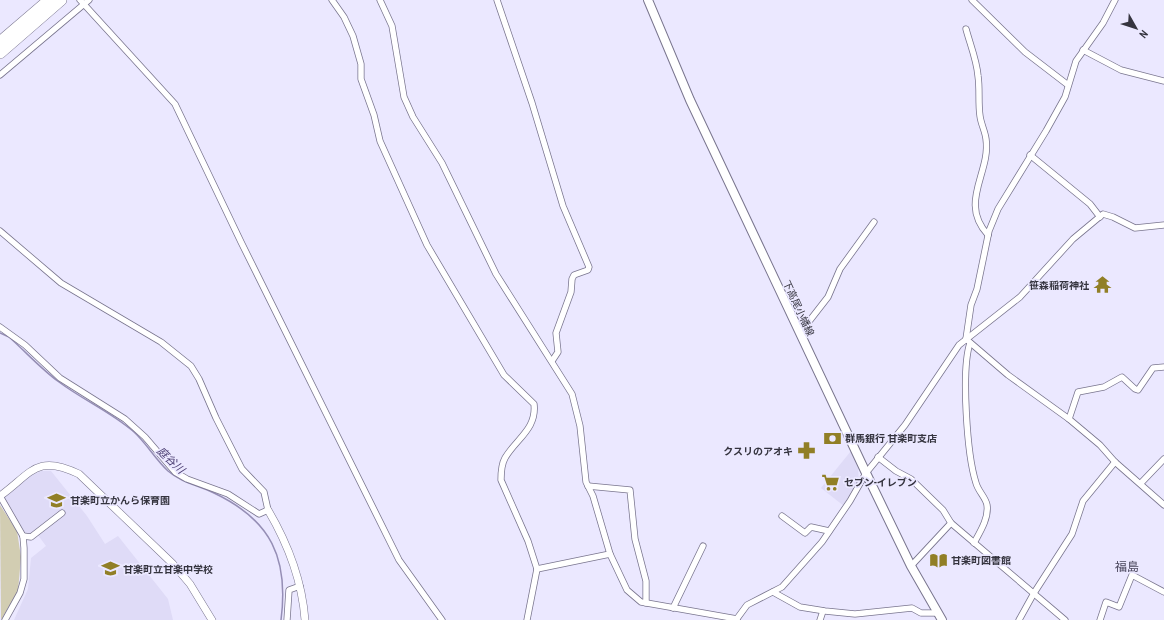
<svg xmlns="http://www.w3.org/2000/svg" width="1164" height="620" viewBox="0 0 1164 620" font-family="'Archivo Narrow','Noto Sans JP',sans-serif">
<rect width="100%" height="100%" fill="#ebe8ff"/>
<g fill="#dfdbf7">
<polygon points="851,451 858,468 859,480 844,506 821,488"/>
<polygon points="41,471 51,471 87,516 105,544 118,536 168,599 173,620 14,620 28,589 31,558 46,546 35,531 31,535 25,532 4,499 5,494 29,477"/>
</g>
<polygon fill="#d2cdb2" points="0,505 17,531 21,557 18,591 1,620"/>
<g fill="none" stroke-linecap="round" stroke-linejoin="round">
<path stroke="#958eb5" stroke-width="1.5" d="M0,333l9,4c17,15 32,32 50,45 24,18 52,30 75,50 13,12 21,27 34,39 14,12 30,14 46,22 57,27 75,65 67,127"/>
<defs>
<g id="minor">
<polyline points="80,0 175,104 241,242 399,560 442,620"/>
<path d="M332,0l12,17 9,19 8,28v15l13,36 6,26 47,104 77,130 30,29c3,25 -18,35 -29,54 -4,7 -4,15 -4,22l27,61 9,28 -10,51"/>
<polyline points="380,0 392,26 404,97 413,117 442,163 496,274 572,394 580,426 586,482 593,496 610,554 627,590 641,602 737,619"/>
<polyline points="497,0 532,103 563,206 589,267 588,270 574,275 572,279 571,292 556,333 558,352 552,361"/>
<polyline points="972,0 1025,52 1068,85"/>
<path d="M966,29c4,15 11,32 12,47 2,13 0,26 2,40 1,8 5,15 6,23 5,34 -28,63 2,96"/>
<polyline points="1083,50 1121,70 1164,81"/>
<polyline points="0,75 89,0"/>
<polyline points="1030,155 1090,204 1100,217"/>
<polyline points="0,231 61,283 161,342 191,366 199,379 216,418 242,469 264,492 268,510 259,514 228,494 187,479 175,472 145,437 125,419 60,378 25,345 0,327"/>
<polyline points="800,333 828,297 840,269 874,222"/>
<polyline points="966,339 971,305 977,289 989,231 998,209 1046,131 1065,97 1076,61 1103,23 1115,0"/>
<polyline points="966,339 1008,375 1069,419 1100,445 1115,462 1164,505"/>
<path d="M970,343c-9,27 -3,112 6,140 2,8 10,15 11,22 2,13 -7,27 -13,38"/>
<polyline points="1069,419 1078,392 1104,387 1122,377 1135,389 1138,390 1153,368 1164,367"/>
<polyline points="878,457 896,471 911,479 943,510 951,523 1065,620"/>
<polyline points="1141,483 1164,459"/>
<polyline points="588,486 630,490 635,539 646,581 646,603"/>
<polyline points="0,496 23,536 24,548 24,579 20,593 5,620"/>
<polyline points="782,516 805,533 811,527 829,531"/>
<polyline points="23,536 31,537 62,513"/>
<polyline points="911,566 951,523"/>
<polyline points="537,569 610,554"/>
<polyline points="773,592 800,607 825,611 855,614 912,608 921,613 938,613"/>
<polyline points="673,608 703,546"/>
<polyline points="287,620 289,590 300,586"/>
<polyline points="736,620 747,605 782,587 822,542 850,501 866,473 905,425 959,345 1020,297 1073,239 1103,214 1113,217 1135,228 1164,225"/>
<polyline points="820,620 823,611"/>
<polyline points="1019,620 1034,593 1072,534 1083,501 1115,462"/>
<polyline points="1100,620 1106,602 1119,607 1132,575 1164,592"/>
</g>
<g id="tertiary">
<path d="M0,496c31,-22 36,-43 79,-22l94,90 17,20 22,36"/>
<path d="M268,510c20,34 34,70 37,110"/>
</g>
<polyline id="secondary" points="648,0 690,100 866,473 911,566 942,620"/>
<g id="motorway">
<polyline points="0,42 49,0"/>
<polyline points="0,53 61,0"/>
</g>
</defs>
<use href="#minor" stroke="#79758e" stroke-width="7"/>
<use href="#tertiary" stroke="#79758e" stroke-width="8"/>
<use href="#secondary" stroke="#79758e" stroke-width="10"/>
<use href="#motorway" stroke="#79758e" stroke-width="12"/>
<use href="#minor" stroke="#fff" stroke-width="5.5"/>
<use href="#tertiary" stroke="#fff" stroke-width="7"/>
<use href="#secondary" stroke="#fff" stroke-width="8"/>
<use href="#motorway" stroke="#fff" stroke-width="11"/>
</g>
<defs>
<symbol id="temple-bare" viewBox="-9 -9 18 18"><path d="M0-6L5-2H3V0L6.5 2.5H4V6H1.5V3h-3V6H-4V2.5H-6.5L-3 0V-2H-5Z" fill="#917f26" stroke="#ebe8ff" stroke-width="2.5" paint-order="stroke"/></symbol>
<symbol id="bank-bare" viewBox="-9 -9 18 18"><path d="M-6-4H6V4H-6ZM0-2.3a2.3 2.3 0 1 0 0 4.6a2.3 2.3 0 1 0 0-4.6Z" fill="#917f26" stroke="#ebe8ff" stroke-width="2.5" paint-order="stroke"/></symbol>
<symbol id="pharmacy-bare" viewBox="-9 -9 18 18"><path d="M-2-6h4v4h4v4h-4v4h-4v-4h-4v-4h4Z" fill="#917f26" stroke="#ebe8ff" stroke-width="2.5" paint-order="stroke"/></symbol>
<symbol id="supermarket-bare" viewBox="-9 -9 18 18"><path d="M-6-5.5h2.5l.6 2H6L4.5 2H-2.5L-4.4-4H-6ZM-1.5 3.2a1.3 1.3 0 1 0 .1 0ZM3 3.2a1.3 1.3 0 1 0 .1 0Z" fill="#917f26" stroke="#ebe8ff" stroke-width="2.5" paint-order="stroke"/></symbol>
<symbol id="school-bare" viewBox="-9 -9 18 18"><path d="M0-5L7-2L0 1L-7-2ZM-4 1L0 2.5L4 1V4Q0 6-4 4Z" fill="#917f26" stroke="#ebe8ff" stroke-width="2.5" paint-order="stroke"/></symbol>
<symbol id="library-bare" viewBox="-9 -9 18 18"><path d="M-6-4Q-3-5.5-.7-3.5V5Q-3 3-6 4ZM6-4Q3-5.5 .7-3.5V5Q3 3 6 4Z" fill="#917f26" stroke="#ebe8ff" stroke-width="2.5" paint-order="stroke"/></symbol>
</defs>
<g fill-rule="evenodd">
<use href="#temple-bare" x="1090" y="272" width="25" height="25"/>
<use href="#bank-bare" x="820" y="426" width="25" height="25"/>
<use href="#pharmacy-bare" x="794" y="438" width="25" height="25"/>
<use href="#supermarket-bare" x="818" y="470" width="25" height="25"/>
<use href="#school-bare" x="44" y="488" width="25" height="25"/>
<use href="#library-bare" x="926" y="548" width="25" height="25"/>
<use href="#school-bare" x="98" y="556" width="25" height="25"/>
</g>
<g text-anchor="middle" stroke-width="3.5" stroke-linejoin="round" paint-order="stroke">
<g font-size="10" font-weight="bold" fill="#35343f" stroke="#ebe8ff" text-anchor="start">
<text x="1089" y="289" text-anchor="end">笹森稲荷神社</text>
<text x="845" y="442">群馬銀行 甘楽町支店</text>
<text x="793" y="455" text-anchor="end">クスリのアオキ</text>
<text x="844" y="486">セブン-イレブン</text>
<text x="70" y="504">甘楽町立かんら保育園</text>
<text x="951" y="564">甘楽町図書館</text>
<text x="123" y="573">甘楽町立甘楽中学校</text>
</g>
<g font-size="10" fill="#35343f" stroke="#ebe8ff">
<text transform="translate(799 308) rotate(65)" y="4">下高尾小幡線</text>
</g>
<g font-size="11" font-style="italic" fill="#46396e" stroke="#ebe8ff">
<text transform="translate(171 460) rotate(43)" y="4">庭谷川</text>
</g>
<g font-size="12" fill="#4a465d" stroke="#ebe8ff">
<text x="1127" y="571">福島</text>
</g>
</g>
<g transform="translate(1136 28) rotate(129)" stroke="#ebe8ff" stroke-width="3" paint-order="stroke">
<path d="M0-3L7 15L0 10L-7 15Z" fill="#35343f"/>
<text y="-6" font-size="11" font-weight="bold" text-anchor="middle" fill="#35343f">N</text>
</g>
</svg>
